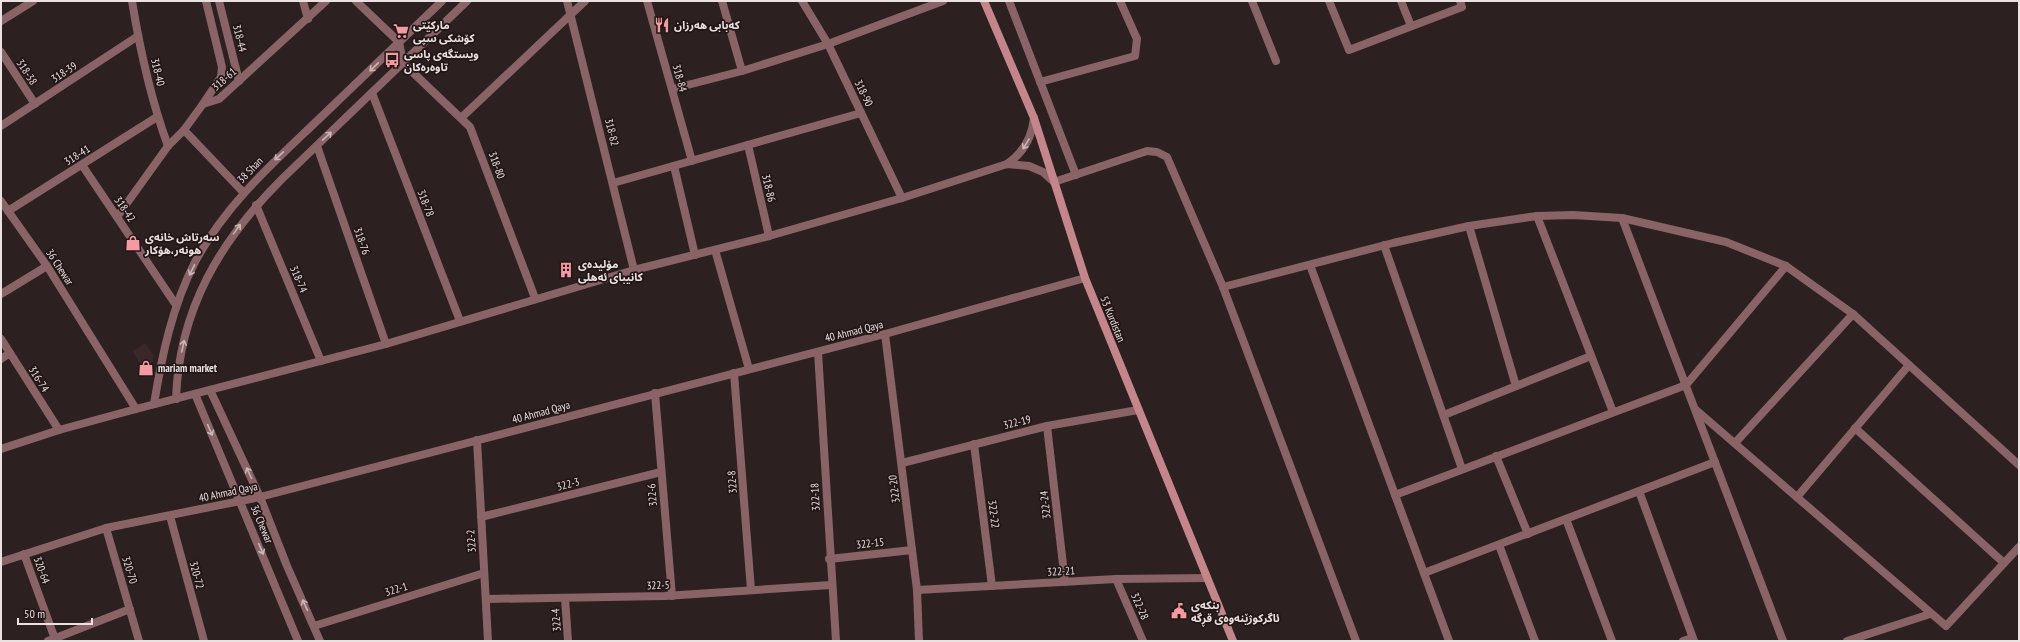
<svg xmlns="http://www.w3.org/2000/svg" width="2020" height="642" viewBox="0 0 2020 642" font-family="'PT Sans Narrow','Noto Sans Arabic',sans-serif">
<rect width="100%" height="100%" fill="#2d2021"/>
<polygon fill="#3b2728" points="145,343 154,356 147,379 133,351"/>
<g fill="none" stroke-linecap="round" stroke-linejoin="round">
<g stroke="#896366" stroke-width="8">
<path d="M132,1c8,49 19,99 36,145"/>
<polyline points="219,1 239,81"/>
<polyline points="303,1 308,19"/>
<polyline points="356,1 399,42"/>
<polyline points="567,1 634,270"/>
<polyline points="647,1 692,161"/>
<polyline points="722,1 742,71"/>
<polyline points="802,1 828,44 902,198"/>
<polyline points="1009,1 1076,175"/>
<polyline points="1252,1 1276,61"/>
<polyline points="1329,1 1349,50 1462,7 1460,1"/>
<polyline points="1401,1 1411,26"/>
<polyline points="1,21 33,1"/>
<polyline points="1,52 35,104"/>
<polyline points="403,63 470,127 535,298"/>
<polyline points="1040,82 1135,56 1137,39 1120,1"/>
<polyline points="672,89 742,71 828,44 943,1"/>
<polyline points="372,93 460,321"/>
<polyline points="203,104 221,77 222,67 206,1"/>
<polyline points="461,118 585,1"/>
<polyline points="1,126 138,36"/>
<polyline points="184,130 244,193"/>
<polyline points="748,145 769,236"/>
<polyline points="317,146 386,344"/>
<polyline points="82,165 176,305"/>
<polyline points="674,166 695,255"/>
<polyline points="1054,182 1147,151 1157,152 1167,157 1223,287 1356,641"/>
<polyline points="613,183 861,113"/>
<polyline points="256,205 321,361"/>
<polyline points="8,211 157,117"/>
<polyline points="1537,216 1613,412"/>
<polyline points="117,217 168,146 184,130 203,104 219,99 326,1"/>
<polyline points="1622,218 1783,641"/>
<polyline points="1469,226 1516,386"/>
<polyline points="1384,245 1462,469"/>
<polyline points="715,250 749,369"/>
<polyline points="1310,265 1449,641"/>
<polyline points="1223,287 1393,243 1469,226 1537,216 1573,215 1622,218 1726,242 1786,266 1853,314 2019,465"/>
<polyline points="1,294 47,266"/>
<polyline points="885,334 917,590 919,641"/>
<polyline points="1,339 59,430"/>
<polyline points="818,352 836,641"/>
<polyline points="1,359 10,353"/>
<polyline points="734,373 751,590"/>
<polyline points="655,393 672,596"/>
<polyline points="1696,410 1946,626 2019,547"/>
<polyline points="1444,415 1591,356"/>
<polyline points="1047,426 1065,582"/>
<polyline points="1855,428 2004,563"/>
<polyline points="477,440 488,641"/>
<polyline points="1735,443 1853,314"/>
<polyline points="974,444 992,586"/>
<polyline points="1496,456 1528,534"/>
<polyline points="902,463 1047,426 1138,410"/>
<polyline points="1639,491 1694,641"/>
<polyline points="1395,495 1686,385 1786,266"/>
<polyline points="1797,497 1909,365"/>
<polyline points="170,516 204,641"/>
<polyline points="481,517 661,472"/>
<polyline points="1566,519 1612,641"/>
<polyline points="106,528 139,641"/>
<polyline points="1499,545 1535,641"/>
<polyline points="24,554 55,639"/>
<polyline points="829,559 912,550"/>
<polyline points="1424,573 1715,462"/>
<polyline points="1116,579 1143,641"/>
<polyline points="917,590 1116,579 1207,578"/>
<polyline points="565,598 568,641"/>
<polyline points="486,599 665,596 831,585"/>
<polyline points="314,626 484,573"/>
<polyline points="48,641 130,609"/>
<polyline points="1683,641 1692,638"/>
<polyline points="1847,641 1930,614"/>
</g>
<g stroke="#896366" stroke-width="8">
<polyline points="399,42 403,63"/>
<path d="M1007,164c16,-11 25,-26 27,-46"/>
<polyline points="1,201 47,266 136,409"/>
<polyline points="210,390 260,497 287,566 320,641"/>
<polyline points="195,394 298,641"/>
<path d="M176,399c3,-90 44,-158 106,-220l185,-178"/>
<path d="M154,404c8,-49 18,-97 41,-142 31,-58 77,-98 124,-143 41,-39 82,-79 123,-118"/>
<polyline points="1,449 59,430 136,409 386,344 634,270 769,236 902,198 1007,164 1029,166 1043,172 1054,182"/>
<polyline points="1,562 106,528 260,497 885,334 1085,278"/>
</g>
<polyline stroke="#c4868b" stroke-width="8" points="984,1 1034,118 1085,278 1233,641"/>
</g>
<defs><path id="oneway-shaft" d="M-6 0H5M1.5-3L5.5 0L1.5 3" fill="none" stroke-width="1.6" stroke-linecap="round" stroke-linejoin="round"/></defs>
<g stroke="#c8b5b6">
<use href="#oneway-shaft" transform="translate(374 67) rotate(136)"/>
<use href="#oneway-shaft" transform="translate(327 136) rotate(-43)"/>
<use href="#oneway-shaft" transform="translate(1026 144) rotate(121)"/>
<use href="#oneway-shaft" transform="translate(279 156) rotate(137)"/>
<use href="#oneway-shaft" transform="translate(237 229) rotate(-54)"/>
<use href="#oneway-shaft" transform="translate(192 270) rotate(116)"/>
<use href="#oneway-shaft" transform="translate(183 346) rotate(-78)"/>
<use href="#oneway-shaft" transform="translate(210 430) rotate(67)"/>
<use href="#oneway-shaft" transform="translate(249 473) rotate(-115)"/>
<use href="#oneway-shaft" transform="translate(261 549) rotate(67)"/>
<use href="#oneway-shaft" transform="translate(305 605) rotate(-115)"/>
</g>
<defs>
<symbol id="restaurant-bare" viewBox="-9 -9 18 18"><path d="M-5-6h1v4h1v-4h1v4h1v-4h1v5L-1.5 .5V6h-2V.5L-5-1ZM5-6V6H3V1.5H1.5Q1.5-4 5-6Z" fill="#f49aa3" stroke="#231617" stroke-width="2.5" paint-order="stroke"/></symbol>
<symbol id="supermarket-bare" viewBox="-9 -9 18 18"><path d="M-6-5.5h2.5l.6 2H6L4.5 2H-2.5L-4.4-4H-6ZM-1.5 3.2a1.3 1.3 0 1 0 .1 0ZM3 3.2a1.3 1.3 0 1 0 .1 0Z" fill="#f49aa3" stroke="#231617" stroke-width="2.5" paint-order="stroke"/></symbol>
<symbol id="bus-bare" viewBox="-9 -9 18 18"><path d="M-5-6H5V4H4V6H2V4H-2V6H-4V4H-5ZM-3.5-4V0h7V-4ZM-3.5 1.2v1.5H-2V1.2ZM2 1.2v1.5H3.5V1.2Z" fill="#f49aa3" stroke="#231617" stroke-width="2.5" paint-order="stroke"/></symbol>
<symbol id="shop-bare" viewBox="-9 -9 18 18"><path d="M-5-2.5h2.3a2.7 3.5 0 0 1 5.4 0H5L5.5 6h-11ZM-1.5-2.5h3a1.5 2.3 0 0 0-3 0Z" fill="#f49aa3" stroke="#231617" stroke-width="2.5" paint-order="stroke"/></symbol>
<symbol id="building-bare" viewBox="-9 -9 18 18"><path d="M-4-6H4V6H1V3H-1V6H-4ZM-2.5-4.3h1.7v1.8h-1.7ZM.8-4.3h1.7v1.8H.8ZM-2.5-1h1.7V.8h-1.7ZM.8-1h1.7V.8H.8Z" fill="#f49aa3" stroke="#231617" stroke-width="2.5" paint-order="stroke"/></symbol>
<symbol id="civic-bare" viewBox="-9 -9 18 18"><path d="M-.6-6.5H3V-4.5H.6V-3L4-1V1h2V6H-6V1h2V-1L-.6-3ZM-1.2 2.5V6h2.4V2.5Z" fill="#f49aa3" stroke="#231617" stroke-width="2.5" paint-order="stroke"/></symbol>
</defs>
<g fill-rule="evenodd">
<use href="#restaurant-bare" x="651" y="14" width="22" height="22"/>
<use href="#supermarket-bare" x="390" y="20" width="22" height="22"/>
<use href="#bus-bare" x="381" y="49" width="22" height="22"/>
<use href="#shop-bare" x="122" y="232" width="22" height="22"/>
<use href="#building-bare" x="555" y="259" width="22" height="22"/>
<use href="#shop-bare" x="135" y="357" width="22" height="22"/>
<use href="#civic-bare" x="1168" y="600" width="22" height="22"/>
</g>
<g text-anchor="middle" stroke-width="3.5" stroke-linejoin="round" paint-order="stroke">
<g font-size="11" font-weight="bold" fill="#eae1e1" stroke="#231617" text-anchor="start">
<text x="413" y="29">مارکێتی<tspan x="413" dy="13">کۆشکی سپی</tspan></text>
<text x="674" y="29">کەبابی هەرزان</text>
<text x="404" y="58">ویستگەی پاسی<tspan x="404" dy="13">تاوەرەکان</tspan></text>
<text x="145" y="241">سەرتاش خانەی<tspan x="145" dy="13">ھونەر،ھۆکار</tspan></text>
<text x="578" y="268">مۆلیدەی<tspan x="578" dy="13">کانیبای ئەهلی</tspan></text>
<text x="158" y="372">mariam market</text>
<text x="1191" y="609">بنکەی<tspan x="1191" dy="13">ئاگرکوژێنەوەی قڕگە</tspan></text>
</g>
<g font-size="11" fill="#eae1e1" stroke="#231617">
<text transform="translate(240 38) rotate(76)" y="4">318-44</text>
<text transform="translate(27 72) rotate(57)" y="4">318-38</text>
<text transform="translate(64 72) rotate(-33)" y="4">318-39</text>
<text transform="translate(158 72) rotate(77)" y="4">318-40</text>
<text transform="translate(680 78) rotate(75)" y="4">318-84</text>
<text transform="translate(224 79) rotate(-41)" y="4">318-61</text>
<text transform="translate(864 93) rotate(64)" y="4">318-90</text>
<text transform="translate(612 132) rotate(76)" y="4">318-82</text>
<text transform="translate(77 155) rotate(-32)" y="4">318-41</text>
<text transform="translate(497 165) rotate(70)" y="4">318-80</text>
<text transform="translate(250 170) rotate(-46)" y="4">38 Shan</text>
<text transform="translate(769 188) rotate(77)" y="4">318-86</text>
<text transform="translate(426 203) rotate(69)" y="4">318-78</text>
<text transform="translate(125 209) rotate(56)" y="4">318-42</text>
<text transform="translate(362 241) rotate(71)" y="4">318-76</text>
<text transform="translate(60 267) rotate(57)" y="4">36 Chewar</text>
<text transform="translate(299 279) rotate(67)" y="4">318-74</text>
<text transform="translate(1113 319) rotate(68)" y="4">53 Kurdistan</text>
<text transform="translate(854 331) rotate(-14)" y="4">40 Ahmad Qaya</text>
<text transform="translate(39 379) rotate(58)" y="4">316-74</text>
<text transform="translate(541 412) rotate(-15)" y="4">40 Ahmad Qaya</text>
<text transform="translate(1017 422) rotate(-14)" y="4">322-19</text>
<text transform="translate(732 482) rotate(-94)" y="4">322-8</text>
<text transform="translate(568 484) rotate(-14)" y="4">322-3</text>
<text transform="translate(894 489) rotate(-97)" y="4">322-20</text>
<text transform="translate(228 492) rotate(-12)" y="4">40 Ahmad Qaya</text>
<text transform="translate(652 495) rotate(-95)" y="4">322-6</text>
<text transform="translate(815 497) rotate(-93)" y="4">322-18</text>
<text transform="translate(1045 505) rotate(-96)" y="4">322-24</text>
<text transform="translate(994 514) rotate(83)" y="4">322-22</text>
<text transform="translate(262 524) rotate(67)" y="4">36 Chewar</text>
<text transform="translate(471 541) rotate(-94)" y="4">322-2</text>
<text transform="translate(870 543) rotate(-6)" y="4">322-15</text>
<text transform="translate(42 570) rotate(70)" y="4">320-64</text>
<text transform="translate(130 570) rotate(73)" y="4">320-70</text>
<text transform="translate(1061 571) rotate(-3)" y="4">322-21</text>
<text transform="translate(197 575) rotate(75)" y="4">320-72</text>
<text transform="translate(658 585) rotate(-2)" y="4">322-5</text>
<text transform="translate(396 589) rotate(-17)" y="4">322-1</text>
<text transform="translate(1140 606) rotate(66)" y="4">322-28</text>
<text transform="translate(556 620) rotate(-94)" y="4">322-4</text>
</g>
</g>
<rect width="2020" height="642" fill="none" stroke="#eae1e1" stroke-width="4"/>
<path d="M18 618v6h74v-6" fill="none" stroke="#eae1e1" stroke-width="2"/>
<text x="24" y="618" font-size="12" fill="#eae1e1" stroke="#231617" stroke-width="3" paint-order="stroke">50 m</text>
</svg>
